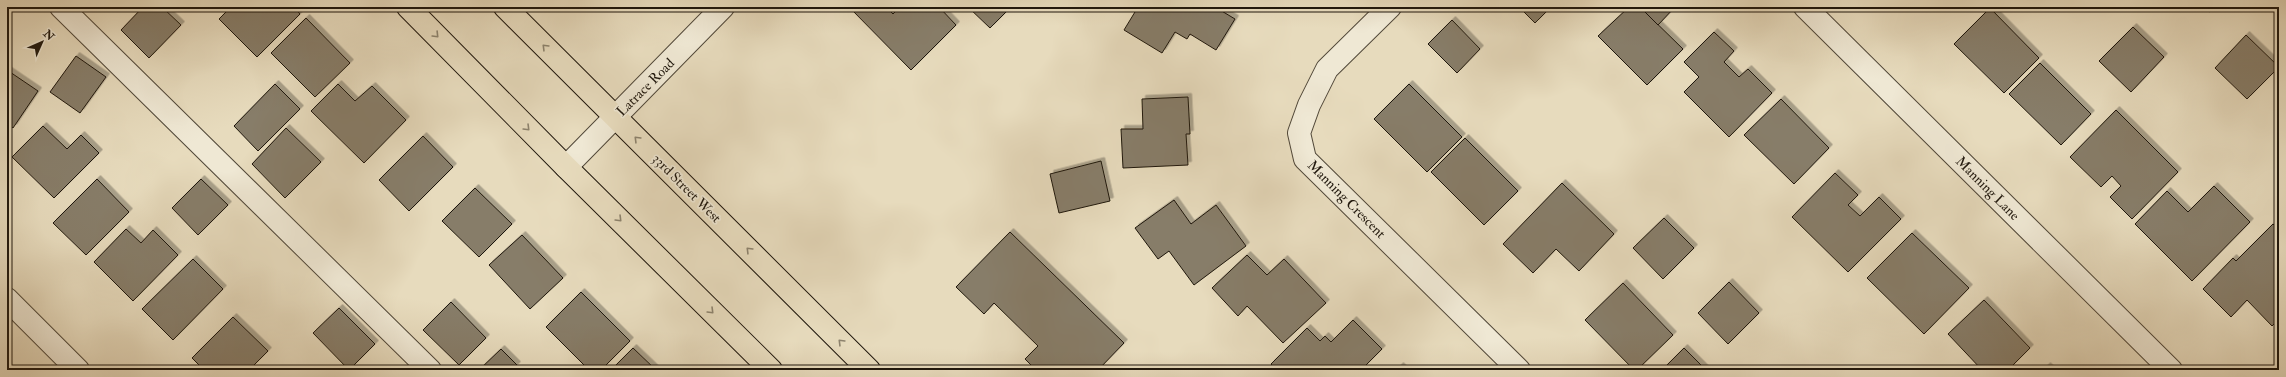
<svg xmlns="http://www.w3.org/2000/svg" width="2286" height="377" viewBox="0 0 2286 377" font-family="'IM FELL Double Pica',serif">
<defs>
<filter id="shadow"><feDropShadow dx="3.5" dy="-3.5" stdDeviation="0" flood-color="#0004"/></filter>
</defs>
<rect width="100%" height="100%" fill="#e7dbbd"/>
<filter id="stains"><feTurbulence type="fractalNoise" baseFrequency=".005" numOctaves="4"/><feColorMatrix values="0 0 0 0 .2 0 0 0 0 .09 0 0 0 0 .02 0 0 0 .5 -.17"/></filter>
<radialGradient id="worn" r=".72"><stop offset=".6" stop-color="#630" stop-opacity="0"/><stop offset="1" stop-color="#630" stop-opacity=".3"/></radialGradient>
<g fill="#877d69" stroke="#1f170d" filter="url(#shadow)">
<polygon points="143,7 162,7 181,25 149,58 121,30"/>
<polygon points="231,7 294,7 300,14 257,57 219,19"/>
<polygon points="853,7 886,7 893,14 900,7 939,7 956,25 911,70 851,9"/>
<polygon points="968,7 1005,7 1008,10 990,28"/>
<polygon points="1138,7 1215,7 1235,19 1216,50 1190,34 1187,39 1175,32 1162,53 1124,30"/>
<polygon points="1519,7 1551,7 1535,23"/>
<polygon points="1629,7 1640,7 1683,49 1647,85 1598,36"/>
<polygon points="1640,7 1675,7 1658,25"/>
<polygon points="2204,7 2215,7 2209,12"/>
<polygon points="2270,7 2279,7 2279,16"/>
<polygon points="1990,8 2039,58 2004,93 1954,44"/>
<polygon points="306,18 350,63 315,97 271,53"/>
<polygon points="1452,20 1480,49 1457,73 1428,44"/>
<polygon points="2133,27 2164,57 2131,92 2099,61"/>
<polygon points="1714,32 1734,51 1724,62 1739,77 1748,69 1772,93 1729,137 1684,92 1699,77 1684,62"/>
<polygon points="2246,35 2279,67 2247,99 2215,68"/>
<polygon points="76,56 106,77 80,113 50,92"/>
<polygon points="2040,63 2091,114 2061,145 2009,94"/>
<polygon points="7,70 38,91 13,128 7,123"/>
<polygon points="275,84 300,109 258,151 234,126"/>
<polygon points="338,84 355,101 372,86 406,120 364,163 311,111"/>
<polygon points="1409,84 1462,137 1427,172 1374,119"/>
<polygon points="1188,97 1190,134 1186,134 1188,165 1123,168 1121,129 1143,129 1142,99"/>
<polygon points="1781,99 1829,148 1794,184 1744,135"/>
<polygon points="2116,110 2178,172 2132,219 2110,197 2121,186 2112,176 2101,187 2070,157"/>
<polygon points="43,126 67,149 81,135 99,153 54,198 12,157"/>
<polygon points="286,128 321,162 285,198 252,164"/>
<polygon points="423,136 453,167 409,211 379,180"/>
<polygon points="1465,138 1518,191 1484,225 1431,172"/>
<polygon points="1101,161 1110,201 1059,213 1050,174"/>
<polygon points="1835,173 1858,195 1848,205 1860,216 1879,197 1901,219 1848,272 1792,217"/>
<polygon points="97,179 129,212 86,255 53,223"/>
<polygon points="201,179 228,205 198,235 172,208"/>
<polygon points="1562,183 1614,234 1579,271 1556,249 1533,273 1503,244"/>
<polygon points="2214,186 2250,222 2192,281 2135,224 2167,191 2188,212"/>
<polygon points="475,188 512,224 479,257 442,221"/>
<polygon points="1174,200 1191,224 1216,205 1246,246 1194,285 1169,251 1158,259 1135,228"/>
<polygon points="1664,218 1694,248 1663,279 1633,248"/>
<polygon points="2273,224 2279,230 2279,319 2272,326 2247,300 2231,317 2203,289 2233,258 2236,261"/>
<polygon points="126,229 141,243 153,230 178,255 133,301 94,262"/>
<polygon points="1010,232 1124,343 1098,370 1036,370 1025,359 1038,346 994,303 984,314 956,287"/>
<polygon points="1912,233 1969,288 1924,334 1867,278"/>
<polygon points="522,235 563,278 530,309 489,265"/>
<polygon points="1247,255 1267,275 1284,259 1326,303 1283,343 1247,306 1238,316 1212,288"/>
<polygon points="193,259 223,289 173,340 142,309"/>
<polygon points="1729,282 1759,313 1728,344 1698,313"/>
<polygon points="1623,283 1673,335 1637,370 1634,370 1585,320"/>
<polygon points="581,292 630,341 601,370 589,370 546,327"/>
<polygon points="1984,300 2030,348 2008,370 1982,370 1948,334"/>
<polygon points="451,302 486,338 459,365 423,330"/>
<polygon points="339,308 375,344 349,370 313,333"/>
<polygon points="233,317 268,351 249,370 204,370 192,358"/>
<polygon points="1353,320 1382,349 1361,370 1276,370 1271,364 1307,328 1320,341 1325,336 1331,342"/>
<polygon points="633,348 656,370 611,370"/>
<polygon points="1684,348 1706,370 1662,370"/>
<polygon points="501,349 517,365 512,370 479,370"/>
<polygon points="1400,366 1404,370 1396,370"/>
<polygon points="2047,366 2051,370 2043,370"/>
</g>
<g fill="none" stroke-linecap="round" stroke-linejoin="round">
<defs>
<g id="minor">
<polyline points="61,7 430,370"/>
<polyline points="1390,7 1327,69 1309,105 1299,133 1305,159 1519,370"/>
<polyline points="1805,7 2171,370"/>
<polyline points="566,167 723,7"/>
<polyline points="7,299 78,370"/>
</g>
<g id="major">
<polyline points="408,7 566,167 771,370"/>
<polyline points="505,7 869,370"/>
</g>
</defs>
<use href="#minor" stroke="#514839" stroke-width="24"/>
<use href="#major" stroke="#1f170d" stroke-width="24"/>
<use href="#minor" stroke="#efe8d4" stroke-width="22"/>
<use href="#major" stroke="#e7dbbd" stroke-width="22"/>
</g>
<defs><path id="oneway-chevron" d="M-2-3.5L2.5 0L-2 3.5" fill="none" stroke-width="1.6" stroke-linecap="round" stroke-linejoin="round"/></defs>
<g stroke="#8d836e">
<use href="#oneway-chevron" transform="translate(436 35) rotate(46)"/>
<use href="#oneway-chevron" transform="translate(545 47) rotate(-135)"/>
<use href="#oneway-chevron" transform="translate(527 128) rotate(45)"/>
<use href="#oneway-chevron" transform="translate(637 139) rotate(-135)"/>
<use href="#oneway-chevron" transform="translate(619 219) rotate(45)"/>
<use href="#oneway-chevron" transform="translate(749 250) rotate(-135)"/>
<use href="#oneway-chevron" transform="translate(711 311) rotate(45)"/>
<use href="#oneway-chevron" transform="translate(841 342) rotate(-135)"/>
</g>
<g text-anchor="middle" stroke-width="3.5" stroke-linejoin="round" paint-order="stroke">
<g font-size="14" fill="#1f170d" stroke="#efe8d4">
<text transform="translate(645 87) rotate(-45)" y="5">Latrace Road</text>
<text transform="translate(687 188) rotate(45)" y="5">33rd Street West</text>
<text transform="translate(1988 188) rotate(45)" y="5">Manning Lane</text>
<text transform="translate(1347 199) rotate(45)" y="5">Manning Crescent</text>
</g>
</g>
<rect width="2286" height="377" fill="none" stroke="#e7dbbd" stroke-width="24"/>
<rect x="8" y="8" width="2270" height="361" fill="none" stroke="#1f170d" stroke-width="2"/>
<rect x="12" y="12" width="2262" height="353" fill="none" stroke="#1f170d"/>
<g transform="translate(42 42) rotate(45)" stroke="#efe8d4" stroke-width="3" paint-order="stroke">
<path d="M0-3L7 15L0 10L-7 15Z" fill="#1f170d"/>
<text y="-6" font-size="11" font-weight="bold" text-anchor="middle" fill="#1f170d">N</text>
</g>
<rect width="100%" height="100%" filter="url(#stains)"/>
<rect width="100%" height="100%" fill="url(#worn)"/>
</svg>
